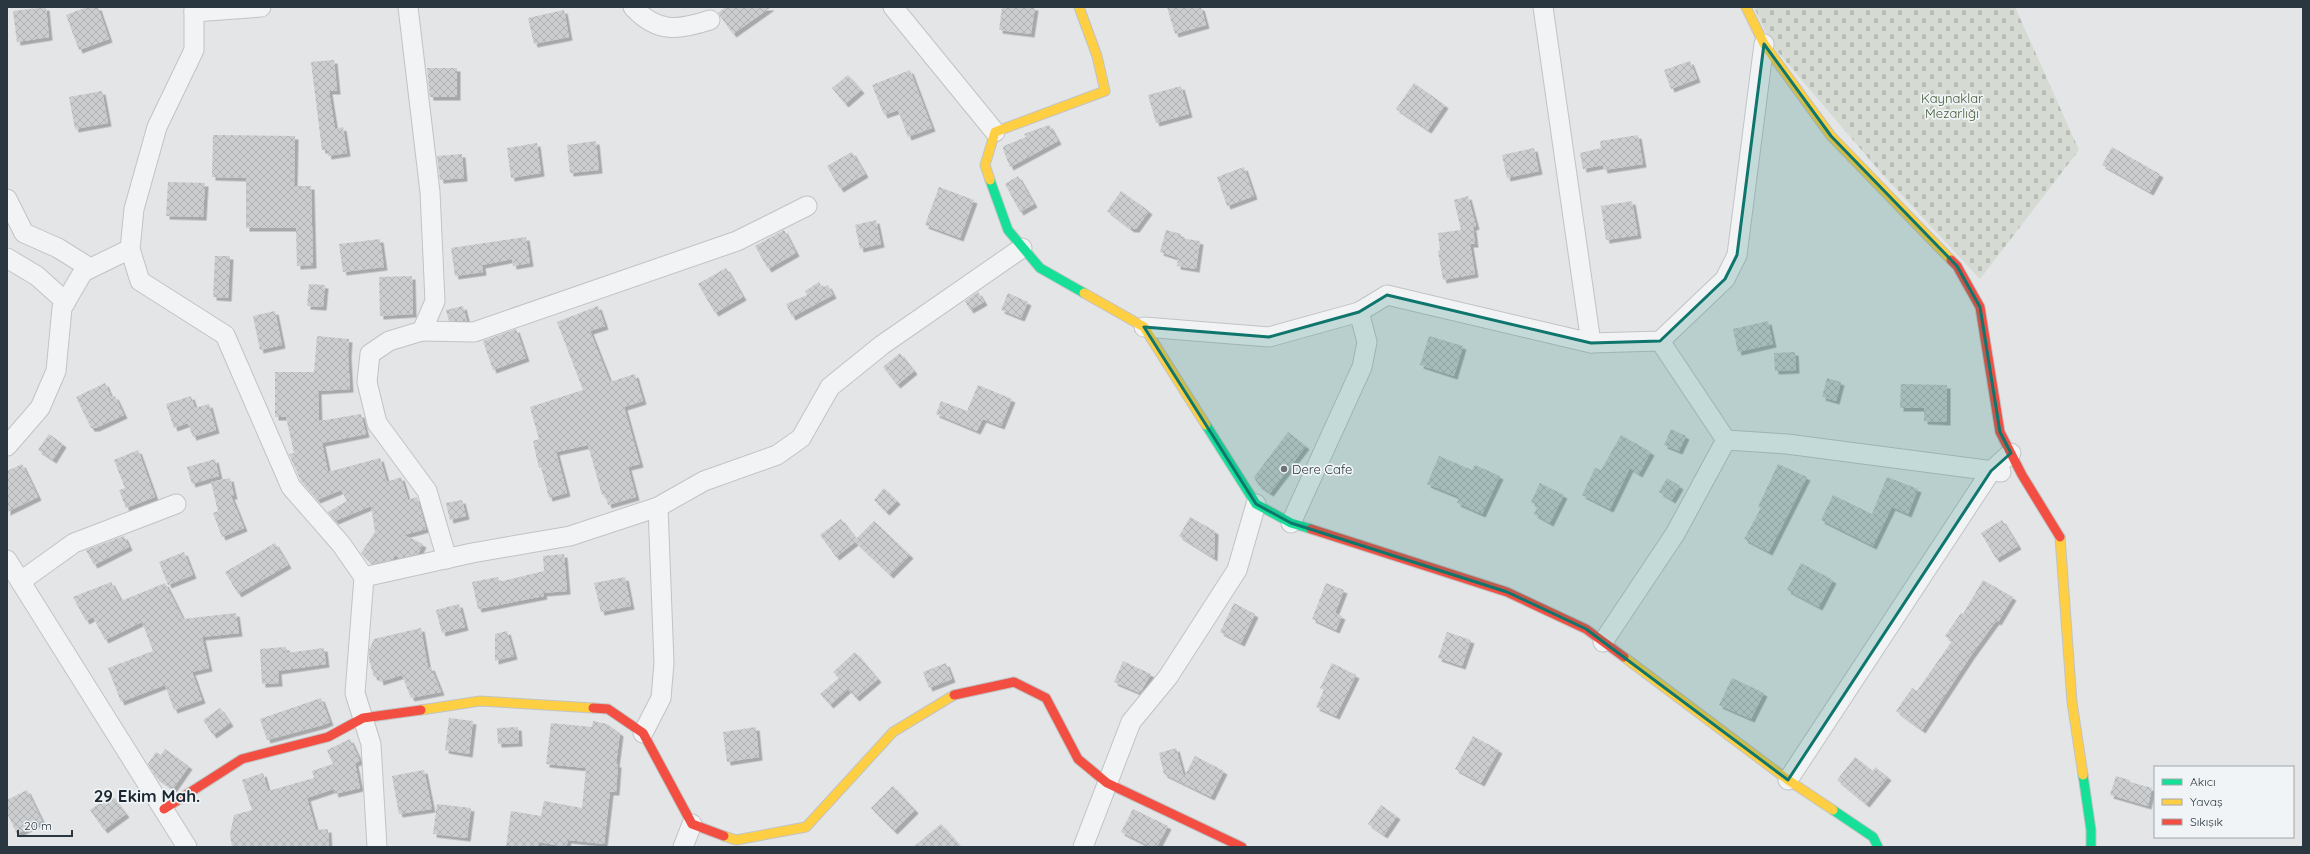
<svg xmlns="http://www.w3.org/2000/svg" width="2310" height="854" viewBox="0 0 2310 854" font-family="Quicksand,sans-serif">
<defs>
<pattern id="cemetery-stones" width="16" height="16" patternUnits="userSpaceOnUse"><rect width="16" height="16" fill="#d5dbd3"/><path d="M2 7V4a2 2 0 0 1 4 0v3zM10 15v-3a2 2 0 0 1 4 0v3z" fill="#b7bdb6"/></pattern>
<pattern id="building-cross-hatch" width="8" height="8" patternUnits="userSpaceOnUse"><rect width="8" height="8" fill="#cbcdcf"/><path d="M0 0l8 8M0 8l8-8" fill="none" stroke="#aeb1b3"/></pattern>
<filter id="shadow"><feDropShadow dx="3.5" dy="3.5" stdDeviation="0" flood-color="#0004"/></filter>
</defs>
<rect width="100%" height="100%" fill="#e3e5e7"/>
<polygon fill="url(#cemetery-stones)" points="1754,7 2015,7 2079,150 1980,279 1882,174 1771,44"/>
<g fill="url(#building-cross-hatch)" filter="url(#shadow)">
<polygon points="46,7 49,37 17,42 13,11"/>
<polygon points="87,7 98,7 109,39 79,50 66,15"/>
<polygon points="726,7 771,7 733,34 718,13"/>
<polygon points="1002,7 1035,7 1031,34 999,30"/>
<polygon points="1167,7 1201,7 1206,25 1175,34"/>
<polygon points="564,10 569,37 534,44 528,18"/>
<polygon points="334,60 337,91 329,91 335,129 343,127 347,153 328,156 327,150 322,150 311,62"/>
<polygon points="1690,61 1697,79 1671,89 1664,70"/>
<polygon points="427,68 457,68 457,97 430,97"/>
<polygon points="910,70 932,128 908,137 898,110 884,115 872,85"/>
<polygon points="848,75 861,90 845,104 832,88"/>
<polygon points="1414,83 1445,105 1428,130 1396,109"/>
<polygon points="1181,86 1189,114 1156,123 1148,95"/>
<polygon points="102,91 108,123 75,129 69,97"/>
<polygon points="1049,125 1058,141 1010,167 1003,149 1004,146 1026,137 1024,134"/>
<polygon points="213,135 295,136 294,186 311,186 313,265 297,266 296,228 246,228 246,178 212,177"/>
<polygon points="1638,135 1643,164 1604,170 1603,165 1583,169 1580,153 1601,148 1600,141"/>
<polygon points="596,141 599,170 570,173 567,145"/>
<polygon points="537,143 541,173 511,178 507,148"/>
<polygon points="2112,147 2160,174 2150,192 2102,165"/>
<polygon points="1534,148 1539,171 1507,178 1502,155"/>
<polygon points="852,152 865,174 840,189 827,166"/>
<polygon points="462,154 464,178 440,180 437,156"/>
<polygon points="1244,167 1254,196 1227,206 1217,177"/>
<polygon points="1018,176 1034,204 1020,212 1005,184"/>
<polygon points="168,182 205,183 203,217 166,216"/>
<polygon points="939,187 974,200 960,238 925,225"/>
<polygon points="1121,191 1149,211 1136,229 1131,229 1107,211"/>
<polygon points="1468,196 1476,226 1469,229 1473,228 1475,244 1470,244 1475,274 1443,280 1438,251 1440,250 1438,233 1461,230 1454,200"/>
<polygon points="1632,201 1638,235 1606,240 1601,206"/>
<polygon points="876,220 881,244 860,249 855,225"/>
<polygon points="784,230 796,253 768,269 755,246"/>
<polygon points="1166,230 1181,234 1180,238 1200,241 1196,269 1177,266 1178,258 1160,252"/>
<polygon points="526,237 530,263 513,266 512,259 482,265 483,272 455,276 451,248"/>
<polygon points="380,239 384,267 343,272 339,244"/>
<polygon points="215,256 230,256 228,298 213,297"/>
<polygon points="726,268 743,297 715,313 698,284"/>
<polygon points="412,276 413,314 380,316 379,277"/>
<polygon points="819,282 822,288 828,285 833,295 792,317 786,304 807,295 805,291"/>
<polygon points="309,284 325,285 323,307 307,306"/>
<polygon points="978,292 984,302 970,310 965,301"/>
<polygon points="1008,293 1028,302 1021,318 1001,310"/>
<polygon points="463,306 467,321 449,321 446,310"/>
<polygon points="598,306 605,326 590,331 610,382 635,374 643,401 624,407 640,464 628,467 636,497 608,505 605,494 602,495 588,445 556,452 567,493 549,498 541,467 539,468 533,441 539,439 530,407 583,390 557,322"/>
<polygon points="275,311 282,345 260,350 253,316"/>
<polygon points="1768,321 1773,344 1738,352 1733,329"/>
<polygon points="516,329 526,358 493,370 483,341"/>
<polygon points="317,336 349,339 348,354 350,389 318,391 319,421 361,414 366,434 322,443 328,472 380,458 387,482 401,477 408,500 417,497 426,529 404,535 423,544 418,554 400,558 395,555 392,560 372,564 361,553 375,532 371,506 335,521 328,512 347,501 341,490 317,500 301,481 289,454 294,453 286,417 275,417 275,372 314,372"/>
<polygon points="1429,336 1463,346 1454,376 1420,365"/>
<polygon points="1795,352 1796,370 1775,371 1774,353"/>
<polygon points="900,353 914,371 897,385 883,367"/>
<polygon points="1827,378 1841,382 1836,401 1822,397"/>
<polygon points="105,383 111,397 115,396 124,415 96,428 91,428 76,397"/>
<polygon points="1901,384 1947,385 1947,422 1924,421 1924,408 1900,408"/>
<polygon points="978,385 1012,399 1001,426 983,419 977,431 936,414 941,401 967,411"/>
<polygon points="191,396 195,408 209,404 216,430 193,437 188,423 174,428 166,404"/>
<polygon points="1671,429 1686,436 1679,451 1664,445"/>
<polygon points="1288,432 1306,446 1270,493 1258,485 1254,477"/>
<polygon points="49,434 63,444 53,460 38,450"/>
<polygon points="1621,435 1651,452 1639,474 1630,468 1610,509 1582,495 1595,468 1601,470"/>
<polygon points="138,450 155,497 126,508 119,490 125,488 114,460"/>
<polygon points="1439,456 1472,470 1475,465 1500,476 1482,514 1457,503 1459,497 1427,484"/>
<polygon points="215,459 219,476 192,484 187,467"/>
<polygon points="22,464 38,497 7,512 7,471"/>
<polygon points="1778,464 1807,477 1769,552 1744,539 1761,508 1758,507"/>
<polygon points="1887,477 1918,489 1908,514 1892,507 1873,546 1821,520 1833,495 1872,514"/>
<polygon points="230,478 234,496 231,496 244,528 222,537 213,513 218,511 211,482"/>
<polygon points="1667,478 1680,486 1672,500 1659,492"/>
<polygon points="1540,483 1564,495 1550,523 1534,514 1538,506 1531,502"/>
<polygon points="884,488 897,501 886,512 874,500"/>
<polygon points="462,500 466,516 450,520 446,503"/>
<polygon points="1190,517 1215,531 1214,558 1179,536"/>
<polygon points="841,519 856,539 874,521 910,555 890,575 855,542 836,557 820,535"/>
<polygon points="2002,520 2018,546 1996,559 1981,533"/>
<polygon points="124,536 129,547 94,565 86,550"/>
<polygon points="275,543 288,565 238,594 225,572"/>
<polygon points="184,552 193,575 168,585 159,562"/>
<polygon points="564,554 567,591 543,593 544,596 478,609 472,582 498,577 499,582 544,571 543,556"/>
<polygon points="1801,563 1833,580 1819,607 1787,590"/>
<polygon points="625,577 631,606 601,612 594,583"/>
<polygon points="1983,580 2013,597 1998,622 1996,621 1972,654 1922,730 1896,711 1912,688 1917,691 1952,641 1945,636 1961,613 1963,614"/>
<polygon points="111,582 121,601 165,583 183,619 236,613 239,633 202,637 209,668 192,672 202,700 174,710 165,685 121,702 108,668 153,651 142,622 105,640 93,617 86,621 73,597"/>
<polygon points="1326,583 1344,590 1335,613 1342,616 1336,630 1312,619"/>
<polygon points="1234,603 1255,614 1241,643 1220,632"/>
<polygon points="459,604 465,627 442,633 436,610"/>
<polygon points="421,628 428,668 431,667 441,692 411,698 402,675 380,682 379,677 374,677 369,660 369,650 374,639"/>
<polygon points="507,631 514,656 495,661 495,634"/>
<polygon points="1447,632 1471,640 1462,666 1438,658"/>
<polygon points="286,647 287,653 324,648 326,664 278,671 279,683 262,684 260,649"/>
<polygon points="855,652 878,679 856,698 848,689 830,705 820,694 839,678 833,672"/>
<polygon points="1123,661 1151,674 1140,693 1114,682"/>
<polygon points="946,663 952,679 929,688 923,672"/>
<polygon points="1332,663 1356,675 1336,716 1316,707 1324,690 1320,688"/>
<polygon points="1732,678 1764,693 1751,719 1719,705"/>
<polygon points="321,698 330,722 323,725 267,740 260,719"/>
<polygon points="220,708 230,723 213,735 203,720"/>
<polygon points="449,718 473,721 469,754 445,750"/>
<polygon points="593,721 607,724 620,733 616,764 618,764 616,792 610,792 604,844 568,840 566,847 539,842 538,847 506,847 511,811 541,816 544,801 582,808 586,768 546,764 551,723 592,727"/>
<polygon points="518,727 519,743 498,744 497,728"/>
<polygon points="756,727 759,757 727,762 723,732"/>
<polygon points="1473,736 1499,750 1481,783 1455,769"/>
<polygon points="350,739 360,761 355,763 360,788 335,794 334,789 307,798 316,830 328,829 329,847 232,847 230,834 234,815 252,810 242,780 263,773 268,791 314,778 312,771 333,764 327,750"/>
<polygon points="1176,748 1184,777 1195,756 1224,771 1211,797 1164,774 1159,753"/>
<polygon points="165,749 189,766 173,789 156,777 148,764 156,752 161,755"/>
<polygon points="1855,757 1873,771 1875,767 1888,777 1866,804 1837,780"/>
<polygon points="424,770 432,809 399,814 392,776"/>
<polygon points="2116,776 2130,780 2130,782 2152,788 2148,806 2110,795"/>
<polygon points="893,786 915,810 894,831 871,808"/>
<polygon points="27,790 42,821 17,834 7,813 7,800"/>
<polygon points="111,795 126,814 104,830 90,810"/>
<polygon points="437,804 471,808 467,838 433,834"/>
<polygon points="1381,805 1397,816 1384,835 1368,824"/>
<polygon points="1133,809 1168,826 1157,847 1151,847 1121,832"/>
<polygon points="941,824 961,847 913,847"/>
</g>
<g fill="none" stroke-linecap="round" stroke-linejoin="round">
<defs>
<g id="street">
<polyline points="194,7 194,50 157,127 134,209 130,249 140,281 225,335 291,487 341,544 364,577 355,693 371,744 377,847"/>
<polyline points="408,7 430,192 435,301 422,331 389,341 370,354 367,382 377,423 427,491 447,559"/>
<path d="M633,7c25,27 46,23 77,13"/>
<polyline points="893,7 995,132"/>
<polyline points="1543,7 1591,343"/>
<polyline points="194,12 261,7"/>
<polyline points="7,199 24,233 58,248 90,268"/>
<polyline points="7,258 37,276 66,302"/>
<polyline points="1144,327 1269,337 1359,312 1387,295 1591,343 1660,341 1725,279 1737,255 1764,44"/>
<polyline points="422,331 474,332 737,241 807,206"/>
<polyline points="1660,341 1726,440"/>
<polyline points="1726,440 1787,444 2001,472"/>
<polyline points="7,446 40,408 56,371 62,308 83,272 130,249"/>
<polyline points="1291,523 1362,367 1367,342 1359,312"/>
<polyline points="7,560 187,847"/>
<polyline points="364,577 472,553 570,536 658,507 704,481 777,455 801,438 830,387 882,345 1022,248"/>
<polyline points="21,581 74,543 176,504"/>
<polyline points="1603,642 1675,534 1726,440"/>
<polyline points="643,733 661,698 664,663 658,507"/>
<polyline points="1788,780 1991,471 2011,453"/>
<polyline points="683,847 692,824"/>
<polyline points="1083,847 1131,722 1168,677 1237,570 1256,504"/>
</g>
<g id="fast">
<polyline points="990,180 1008,230 1040,268 1084,293"/>
<polyline points="1206,425 1256,504 1291,523 1311,529"/>
<polyline points="2083,775 2091,830 2091,847"/>
<polyline points="1833,810 1873,837 1878,847"/>
</g>
<g id="slow">
<polyline points="1746,7 1764,44 1831,136 1951,260"/>
<polyline points="990,180 985,165 995,132 1105,91 1097,56 1079,7"/>
<polyline points="1084,293 1144,327 1206,425"/>
<polyline points="2060,537 2072,702 2083,775"/>
<polyline points="1624,657 1788,780 1833,810"/>
<polyline points="421,710 480,701 593,708"/>
<polyline points="724,836 736,840 806,827 893,732 954,695"/>
</g>
<g id="jam">
<polyline points="1951,260 1957,266 1980,307 2000,432 2022,475 2060,537"/>
<polyline points="1311,529 1507,592 1586,629 1624,657"/>
<polyline points="954,695 1014,682 1046,698 1078,759 1107,783 1242,847"/>
<polyline points="593,708 608,709 643,733 692,824 724,836"/>
<polyline points="164,809 242,759 328,737 363,718 421,710"/>
</g>
</defs>
<use href="#street" stroke="#c1c3c5" stroke-width="21"/>
<use href="#fast" stroke="#c1c3c5" stroke-width="11"/>
<use href="#slow" stroke="#c1c3c5" stroke-width="11"/>
<use href="#jam" stroke="#c1c3c5" stroke-width="11"/>
<use href="#street" stroke="#f1f3f4" stroke-width="19"/>
<use href="#fast" stroke="#16e098" stroke-width="9"/>
<use href="#slow" stroke="#ffcf43" stroke-width="9"/>
<use href="#jam" stroke="#f24e42" stroke-width="9"/>
</g>
<path fill="#0f766e" fill-opacity="0.2" stroke="#0f766e" stroke-width="3" stroke-linejoin="round" d="M1764,44l67,92 126,130 23,41 20,125 11,21 -20,18 -203,309 -202,-151 -79,-37 -216,-69 -35,-19 -112,-177 125,10 90,-25 28,-17 204,48 69,-2 65,-62 12,-24z"/>
<circle fill="#6b737a" stroke="#f0f4f6" stroke-width="1.5" cx="1284" cy="469" r="4"/>
<g text-anchor="middle" stroke-width="3.5" stroke-linejoin="round" paint-order="stroke">
<g font-size="13" fill="#455b38" stroke="#f0f4f6">
<text x="1952" y="103">Kaynaklar<tspan x="1952" dy="15">Mezarlığı</tspan></text>
</g>
<g font-size="13" fill="#2a3640" stroke="#f0f4f6" text-anchor="start">
<text x="1292" y="474">Dere Cafe</text>
</g>
<g font-size="17" font-weight="bold" fill="#1c2731" stroke="#f0f4f6">
<text x="147" y="802">29 Ekim Mah.</text>
</g>
</g>
<rect width="2310" height="854" fill="none" stroke="#2a3640" stroke-width="16"/>
<rect x="2154" y="766" width="140" height="72" fill="#f0f4f6" stroke="#a1a8ad"/>
<rect x="2162" y="779" width="20" height="6" fill="#16e098" stroke="#a1a8ad"/>
<text x="2190" y="786" font-size="12" fill="#2a3640">Akıcı</text>
<rect x="2162" y="799" width="20" height="6" fill="#ffcf43" stroke="#a1a8ad"/>
<text x="2190" y="806" font-size="12" fill="#2a3640">Yavaş</text>
<rect x="2162" y="819" width="20" height="6" fill="#f24e42" stroke="#a1a8ad"/>
<text x="2190" y="826" font-size="12" fill="#2a3640">Sıkışık</text>
<path d="M18 830v6h54v-6" fill="none" stroke="#2a3640" stroke-width="2"/>
<text x="24" y="830" font-size="12" fill="#2a3640" stroke="#f0f4f6" stroke-width="3" paint-order="stroke">20 m</text>
</svg>
